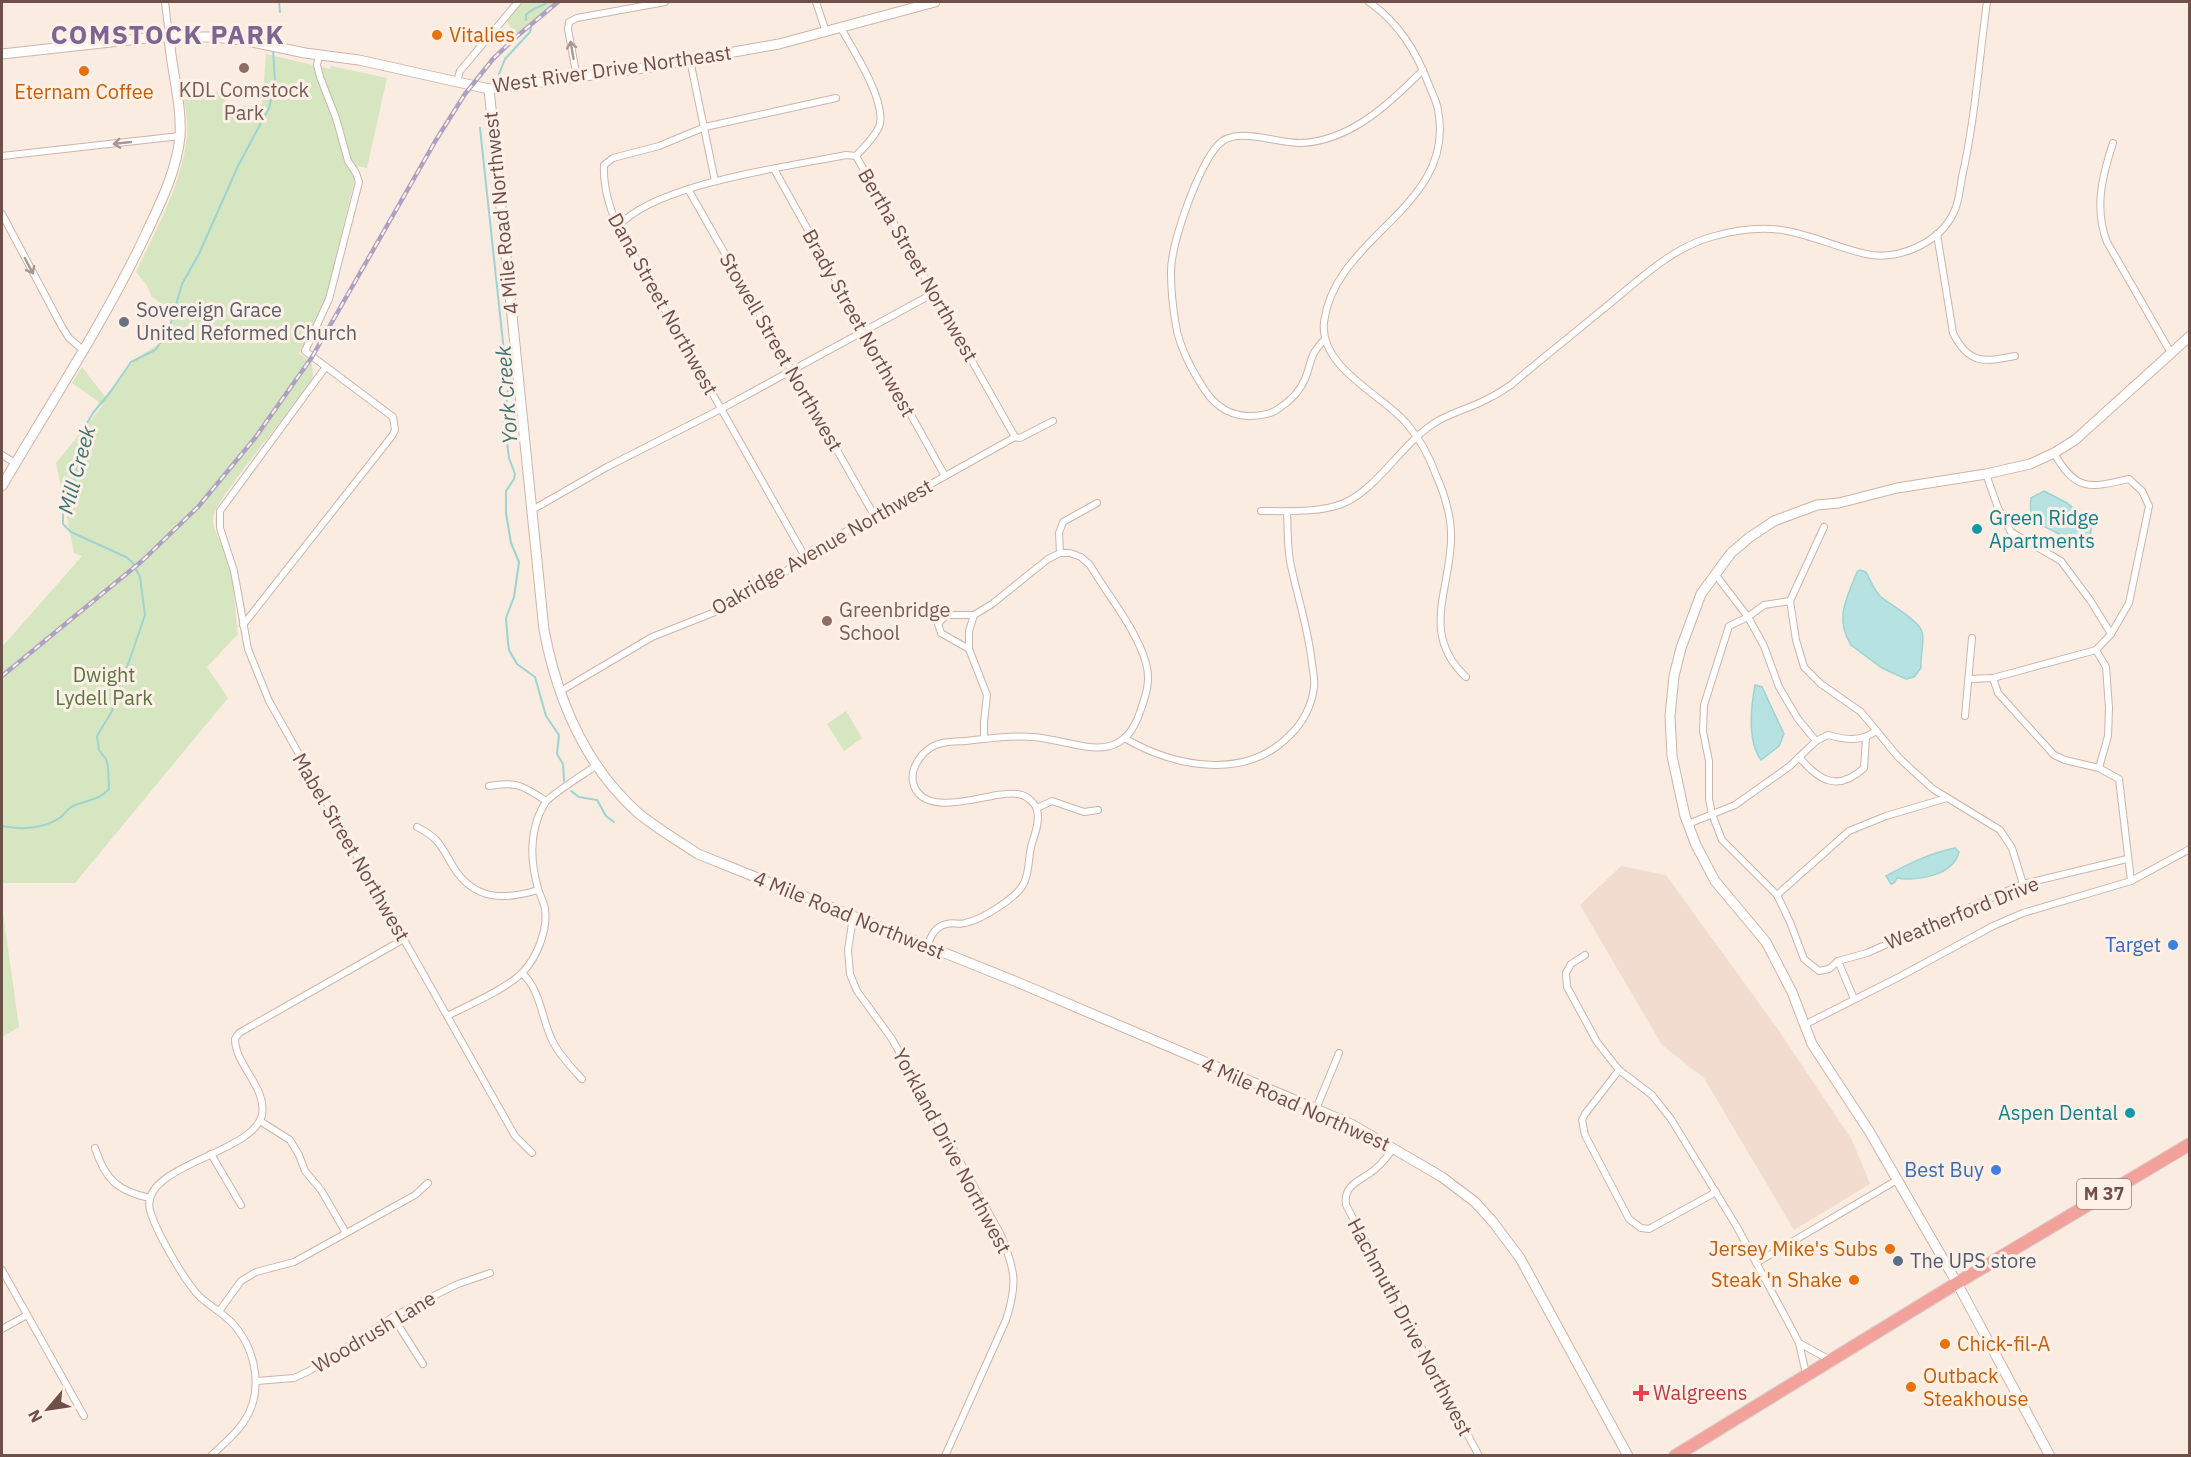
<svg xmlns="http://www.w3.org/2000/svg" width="2191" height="1457" viewBox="0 0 2191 1457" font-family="'IBM Plex Sans',sans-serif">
<rect width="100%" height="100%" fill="#faece0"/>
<polygon fill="#f1dccf" points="1621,866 1666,875 1777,1028 1852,1140 1870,1184 1794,1230 1704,1078 1662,1045 1580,905"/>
<g fill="#d6e6c0">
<polygon points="518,2 558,2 516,37 505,18"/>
<path d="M266,54l64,15 1,-3 56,12 -20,90 -9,-2 -33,135 -10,24 -16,28 13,11 1,13 -8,15c-16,20 -90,108 -92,126 -1,11 8,24 12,34 10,26 9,55 13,82l-31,33 21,31 -153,185h-73v-236l80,-91 -8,-3 -18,-90 47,-58 -31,-22 10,-16 24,31 28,-38 29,-19 12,-28 -23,-16 -6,-13 -10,-12c20,-42 46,-88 51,-136 1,-12 -1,-25 -3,-37l20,-2 21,-9 1,19 36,-2z"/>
<polygon points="846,711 862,738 844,751 827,724"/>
<polygon points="2,906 19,1027 2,1037"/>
</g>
<g fill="#b6e2e1" stroke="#9dd3d3" stroke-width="1.5">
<path d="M2044,491l23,12 24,20c1,9 -1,20 -9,25 -8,-5 -16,-11 -25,-15 -20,-11 -29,-9 -26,-35z"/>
<path d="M1860,570l6,2c4,8 8,18 14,24 10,9 39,24 42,36 3,8 -2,26 -1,36l-7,9 -8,2 -24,-11 -31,-23c-17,-27 -4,-47 6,-73z"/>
<path d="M1755,685l7,2 22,47 -5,12 -18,14c-14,-19 -10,-53 -6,-75z"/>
<path d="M1955,848l4,4c-6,24 -42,29 -62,26l-3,5 -3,1 -5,-8c22,-12 44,-23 69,-28z"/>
</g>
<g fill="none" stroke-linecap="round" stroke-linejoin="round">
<g stroke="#9dd3d3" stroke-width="2">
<polyline points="279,2 280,12"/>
<path d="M526,20v-5c4,-6 15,-8 22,-13"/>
<polyline points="274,43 275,34"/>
<polyline points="499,74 505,59 530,32 531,28"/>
<polyline points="480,128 508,389 504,420 509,458 515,474 514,479 506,491 506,513 511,543 519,562 514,597 506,618 508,643 509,650 517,664 535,677 546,716 559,735 557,754 563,764 564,781"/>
<polyline points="571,791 579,797 597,800 606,816 614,822"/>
<path d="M2,826c19,4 42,3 59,-9 3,-3 6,-7 10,-10 13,-7 28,-6 38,-18l-1,-23 -2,-7 -7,-9 -2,-14 15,-25 4,-22 6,-7 23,-67 -5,-38 -8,-15 -6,-5 -55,-25 -8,-8v-17l11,-24 12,-58 7,-12 18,-22 20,-29 24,-12 13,-17 14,-49 17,-30 39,-88 31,-58 6,-25 -2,-34"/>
</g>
<defs>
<g id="street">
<polyline points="165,2 169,36"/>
<polyline points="816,2 826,32"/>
<path d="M1369,2c30,21 47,49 60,83 3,8 8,17 9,25 19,97 -103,125 -114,212 -5,46 59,73 83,102 12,14 23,34 29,51 9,20 16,44 15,66 -2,52 -30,94 15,136"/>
<path d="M841,28c12,22 47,75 38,99 -5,11 -15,20 -23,29"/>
<polyline points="690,60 715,181"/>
<polyline points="577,78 568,29 569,22 577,18 665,2"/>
<polyline points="457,81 460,71 518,2"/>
<path d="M2113,143c-11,33 -19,66 -6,99l64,111"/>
<polyline points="2,156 180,136"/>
<polyline points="856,156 1015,437"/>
<polyline points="774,169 945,476"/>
<polyline points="688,189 874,515"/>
<polyline points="2,214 62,327 69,338 84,351"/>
<path d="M618,227c35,-43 173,-61 228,-72l10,1"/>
<path d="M1937,234l16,99c16,32 31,29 62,23"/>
<path d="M1325,339c-17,18 -12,20 -20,40 -5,12 -16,23 -27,30 -8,6 -20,7 -30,7 -32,-1 -45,-27 -58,-51 -6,-12 -12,-25 -14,-39 -3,-17 -5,-36 -5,-54 0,-29 27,-105 47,-127 18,-20 59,-1 83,-2 50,-2 89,-40 122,-73"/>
<polyline points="325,368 220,511 220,528 234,571 248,649 269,701 515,1136 532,1153"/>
<polyline points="2,455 15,463"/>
<polyline points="1986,474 1998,508 2011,532 2061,561 2090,600 2111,634"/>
<polyline points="532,510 607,467 721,409 934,293"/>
<path d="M1261,511c24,0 61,2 83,-8 33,-14 58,-59 89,-79 17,-12 40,-16 58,-27 7,-3 13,-8 20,-12 30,-26 61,-50 91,-75 34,-27 67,-61 109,-73 24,-7 51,-11 76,-6 27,5 52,17 79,23 32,7 74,-11 88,-42 5,-10 6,-24 8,-35 13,-57 17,-117 25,-175"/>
<polyline points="1824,527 1790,601 1796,640 1804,667 1821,684 1861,712 1899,758 1933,789 2000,830 2012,848 2023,884"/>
<polyline points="1060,553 1059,533 1063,522 1097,503"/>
<path d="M804,555l-186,-328c-9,-20 -15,-40 -14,-62l9,-7 46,-12 46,-19 131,-29"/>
<polyline points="1790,601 1764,605 1748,617 1729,626 1704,705 1703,731 1709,761 1709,799 1712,814 1722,840 1777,895 1790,922 1804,959 1819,971 1829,969 1838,961"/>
<polyline points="243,625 392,436 395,430 393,417 305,351 329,299 359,182 356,173 348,161 336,118 320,77 317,65 319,55"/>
<polyline points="969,649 941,633 938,624 946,615 974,615"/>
<polyline points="2096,650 2106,667 2109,708 2108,736 2099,768"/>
<polyline points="1993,678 1998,693 2054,755 2065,760 2099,768 2119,779 2131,881"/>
<path d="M1969,679l24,-1 103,-28 15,-16 18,-31 20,-97 -7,-15 -13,-12c-39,9 -53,13 -75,-26"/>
<polyline points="559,692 652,637 715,612 761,588 782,575 804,555 1015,437 1020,438 1053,421"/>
<polyline points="1965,716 1972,638"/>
<path d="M1126,739c49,28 120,42 164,-4 13,-12 22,-30 24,-48 1,-7 -1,-16 -2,-23 -3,-33 -14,-65 -21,-98 -4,-17 -3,-37 -4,-55"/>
<path d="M1816,741l12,-6c18,5 33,7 48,-4"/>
<path d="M1799,757c20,24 39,35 65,11l2,-30"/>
<path d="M489,786c27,-5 35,0 57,15"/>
<polyline points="1037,808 1052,801 1084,812 1098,810"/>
<polyline points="1688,824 1735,805 1790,766 1816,741 1798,719 1779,687 1764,646 1748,617 1715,574"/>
<path d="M417,827c24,12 24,20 37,41 21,33 51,32 84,22"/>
<polyline points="1777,895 1849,831 1886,816 1947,798"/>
<path d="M853,917l-5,33 2,24 7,17 35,48 109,196c14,35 17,48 5,85l-61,136"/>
<path d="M927,946c4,-10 8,-20 20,-22 6,-2 12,1 18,-1 16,-3 52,-25 59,-40 6,-12 4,-27 8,-40 4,-11 10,-29 2,-39 -10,-13 -22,-11 -37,-9 -23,4 -77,21 -84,-13 -2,-11 3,-20 10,-28 12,-13 25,-12 42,-13 22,-2 45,-6 68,-4 42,3 88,33 107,-25 6,-17 11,-31 6,-49 -10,-35 -38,-67 -56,-98l-9,-8 -11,-4h-10l-12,6 -56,45 -18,11 -5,16v18l18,46 -3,27v17"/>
<polyline points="1585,955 1571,964 1566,973 1567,987 1572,996 1597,1042 1619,1070 1652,1095 1671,1119 1737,1227 1787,1320 1799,1343 1806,1374"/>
<path d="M522,973c20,19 19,46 31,69 7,14 19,26 29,37"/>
<polyline points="1854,999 1838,961 1867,953 2023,884 2127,859"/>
<path d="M447,1016c20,-10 61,-28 76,-44 14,-15 25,-42 22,-63 -1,-6 -4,-12 -6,-17 -9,-30 -11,-61 6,-89 6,-9 41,-30 52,-38"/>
<polyline points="1804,1025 1899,977 1993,926 2023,913 2131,881 2190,849"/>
<polyline points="1619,1070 1585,1114 1582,1120 1585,1135 1629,1219 1641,1228 1649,1229 1716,1192"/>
<polyline points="1316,1109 1339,1053"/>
<polyline points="260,1121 290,1140 299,1155 305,1171 321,1190 346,1233"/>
<path d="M95,1148c10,31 22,43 55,50"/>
<path d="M1394,1148c-6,7 -12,16 -20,22 -13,11 -31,14 -28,35l133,251"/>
<polyline points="211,1154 241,1205"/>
<polyline points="1756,1263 1897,1180"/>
<polyline points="2,1270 84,1416"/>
<polyline points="220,1310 241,1281 256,1272 294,1262 415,1195 428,1183"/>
<polyline points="393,1317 423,1364"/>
<polyline points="2,1329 27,1315"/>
<polyline points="1799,1343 1830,1360"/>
<polyline points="257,1381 294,1378 309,1371 393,1317 425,1300 458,1284 490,1273"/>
<path d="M211,1456c11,-11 24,-21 32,-33 21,-30 14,-70 -8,-97 -10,-12 -24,-19 -35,-29 -15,-15 -45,-67 -50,-87 -11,-45 103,-56 112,-95 5,-28 -27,-50 -27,-76l4,-6 165,-94"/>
</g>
<g id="secondary">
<polyline points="2,54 156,37 213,37 243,40 305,53 359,60 489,89 644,68 779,44 935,2"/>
<path d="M489,89l55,541c13,68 40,134 93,182 19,16 40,28 61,42l319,128 334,142 91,53 33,25 18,20 27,36 108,198"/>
<path d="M2,486c48,-82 101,-162 142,-248 15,-32 33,-67 36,-102 2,-33 -9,-67 -11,-100"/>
<polyline points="2050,1456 1957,1283 1869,1131 1812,1044 1792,992 1766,942 1715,881 1696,845 1685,816 1672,756 1670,716 1674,676 1681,648 1701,594 1731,553 1750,537 1774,521 1817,505 1839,503 1897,488 1986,474 2030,464 2054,453 2075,440 2190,336"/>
</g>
<polyline id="highway" points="1675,1456 1957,1283 2190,1144"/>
</defs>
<use href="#street" stroke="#ccb4ab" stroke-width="8"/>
<use href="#secondary" stroke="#cfb3a8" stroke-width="11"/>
<use href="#highway" stroke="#d7cecc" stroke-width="14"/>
<use href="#street" stroke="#fff" stroke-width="6"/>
<use href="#secondary" stroke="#fff" stroke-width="9"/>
<use href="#highway" stroke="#f2a29a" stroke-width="12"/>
<defs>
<polyline id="rail" points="2,676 142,561 198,507 255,438 312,357 436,140 465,94 493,59 516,37 558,2"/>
</defs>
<use href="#rail" stroke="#ada1c2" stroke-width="4.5"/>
<use href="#rail" stroke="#fef0e6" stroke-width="2" stroke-dasharray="7" stroke-linecap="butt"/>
</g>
<defs><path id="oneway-shaft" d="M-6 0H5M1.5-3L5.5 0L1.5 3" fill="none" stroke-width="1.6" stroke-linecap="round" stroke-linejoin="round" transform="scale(1.5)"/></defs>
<g stroke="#a99692">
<use href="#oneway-shaft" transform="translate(572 50) rotate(-100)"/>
<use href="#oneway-shaft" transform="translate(122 143) rotate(174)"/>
<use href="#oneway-shaft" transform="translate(29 266) rotate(62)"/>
</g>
<g fill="#e8710a" stroke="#fef0e6" stroke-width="2">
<circle cx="437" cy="35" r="6"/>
<circle cx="84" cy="71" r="6"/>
<circle cx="1890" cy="1249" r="6"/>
<circle cx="1854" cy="1280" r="6"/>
<circle cx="1945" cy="1344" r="6"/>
<circle cx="1911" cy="1387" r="6"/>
</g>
<g fill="#8d6e63" stroke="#fef0e6" stroke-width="2">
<circle cx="244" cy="68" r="6"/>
<circle cx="827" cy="621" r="6"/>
</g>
<circle fill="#6b7280" stroke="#fef0e6" stroke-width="2" cx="124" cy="322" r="6"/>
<g fill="#0f9aa8" stroke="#fef0e6" stroke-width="2">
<circle cx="1977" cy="529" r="6"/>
<circle cx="2130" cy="1113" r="6"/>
</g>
<g fill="#3f7fe0" stroke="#fef0e6" stroke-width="2">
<circle cx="2173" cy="945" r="6"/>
<circle cx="1996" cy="1170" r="6"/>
</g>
<circle fill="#5c6f8a" stroke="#fef0e6" stroke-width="2" cx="1898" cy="1261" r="6"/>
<path fill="#e0444e" stroke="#fef0e6" stroke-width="2" d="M1638 1384h6v6h6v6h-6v6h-6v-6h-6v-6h6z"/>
<g text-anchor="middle" stroke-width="6" stroke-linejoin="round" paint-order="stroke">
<rect fill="#fef0e6" stroke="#9a8078" stroke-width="1.5" x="2077" y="1179" width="54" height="30" rx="4.5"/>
<g font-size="18" font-weight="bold" fill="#6f5049">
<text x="2104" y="1200">M 37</text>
</g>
<g font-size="20" fill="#c56008" stroke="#fef0e6" text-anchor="start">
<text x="449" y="42">Vitalies</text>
<text x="84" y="99" text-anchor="middle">Eternam Coffee</text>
<text x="1878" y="1256" text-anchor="end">Jersey Mike's Subs</text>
<text x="1842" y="1287" text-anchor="end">Steak 'n Shake</text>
<text x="1957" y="1351">Chick-fil-A</text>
<text x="1923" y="1383">Outback<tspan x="1923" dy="23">Steakhouse</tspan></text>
</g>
<g font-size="20" fill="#6f5049" stroke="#fef0e6">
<text transform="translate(612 69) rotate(-8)" y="7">West River Drive Northeast</text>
<text transform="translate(501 213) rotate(-96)" y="7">4 Mile Road Northwest</text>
<text transform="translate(918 265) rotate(60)" y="7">Bertha Street Northwest</text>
<text transform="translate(663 304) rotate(61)" y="7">Dana Street Northwest</text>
<text transform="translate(859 323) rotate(61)" y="7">Brady Street Northwest</text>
<text transform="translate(781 352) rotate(60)" y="7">Stowell Street Northwest</text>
<text transform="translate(822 547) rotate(-30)" y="7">Oakridge Avenue Northwest</text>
<text transform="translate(351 847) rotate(60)" y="7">Mabel Street Northwest</text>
<text transform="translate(1962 913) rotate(-22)" y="7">Weatherford Drive</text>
<text transform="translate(849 915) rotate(22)" y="7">4 Mile Road Northwest</text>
<text transform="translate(1296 1104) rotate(24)" y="7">4 Mile Road Northwest</text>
<text transform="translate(952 1151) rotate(62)" y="7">Yorkland Drive Northwest</text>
<text transform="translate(1410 1327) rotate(62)" y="7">Hachmuth Drive Northwest</text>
<text transform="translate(374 1332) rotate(-31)" y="7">Woodrush Lane</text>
</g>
<g font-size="20" fill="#785e54" stroke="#fef0e6">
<text x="244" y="97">KDL Comstock<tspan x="244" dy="23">Park</tspan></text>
<text x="839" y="617" text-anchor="start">Greenbridge<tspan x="839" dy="23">School</tspan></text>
</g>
<g font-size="20" fill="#5b616d" stroke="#fef0e6" text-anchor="start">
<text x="136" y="317">Sovereign Grace<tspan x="136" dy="23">United Reformed Church</tspan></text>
</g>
<g font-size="20" fill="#0d838f" stroke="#fef0e6" text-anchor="start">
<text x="1989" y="525">Green Ridge<tspan x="1989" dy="23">Apartments</tspan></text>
<text x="2118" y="1120" text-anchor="end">Aspen Dental</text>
</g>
<g font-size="20" fill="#5a7542" stroke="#fef0e6">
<text x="104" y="682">Dwight<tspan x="104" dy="23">Lydell Park</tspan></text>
</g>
<g font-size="20" fill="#366cbe" stroke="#fef0e6" text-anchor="end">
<text x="2161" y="952">Target</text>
<text x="1984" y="1177">Best Buy</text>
</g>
<g font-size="20" fill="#4e5e75" stroke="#fef0e6" text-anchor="start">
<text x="1910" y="1268">The UPS store</text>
</g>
<g font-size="20" fill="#be3a42" stroke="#fef0e6" text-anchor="start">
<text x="1653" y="1400">Walgreens</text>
</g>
<g font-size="21" font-style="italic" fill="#3f7575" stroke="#fef0e6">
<text transform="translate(507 395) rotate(-94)" y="7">York Creek</text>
<text transform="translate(77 470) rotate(-75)" y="7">Mill Creek</text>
</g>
<g font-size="26" font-weight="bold" letter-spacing="1.5" fill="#7c6593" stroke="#fef0e6">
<text x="168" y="44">COMSTOCK PARK</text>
</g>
</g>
<rect width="2191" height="1457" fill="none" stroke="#6f5049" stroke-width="6"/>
<g transform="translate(48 1409) rotate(241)" stroke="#fef0e6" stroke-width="4.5" paint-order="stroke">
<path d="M0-4.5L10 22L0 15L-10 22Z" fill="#6f5049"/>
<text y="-9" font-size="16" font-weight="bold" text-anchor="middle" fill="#6f5049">N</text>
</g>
</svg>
